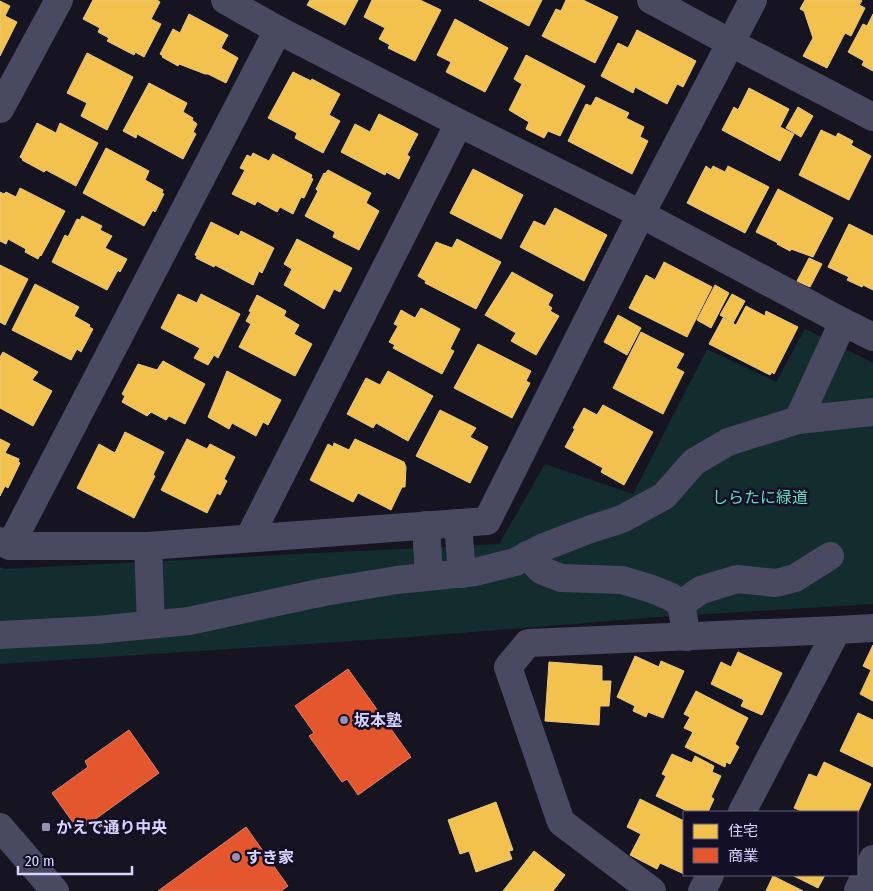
<svg xmlns="http://www.w3.org/2000/svg" width="873" height="891" viewBox="0 0 873 891" font-family="'Fira Sans Condensed','Noto Sans JP',sans-serif">
<rect width="100%" height="100%" fill="#161421"/>
<polygon fill="#132c2d" points="805,329 873,363 873,604 659,617 398,638 0,664 0,567 4,569 499,544 545,464 633,494 707,349 776,382"/>
<g fill="#f2c14e" stroke="#eac783">
<polygon points="93,0 157,0 160,2 151,19 161,24 144,57 135,52 134,55 107,41 109,38 98,32 100,28 83,19"/>
<polygon points="310,0 358,0 345,25 307,5"/>
<polygon points="372,0 420,0 441,10 415,61 388,48 390,45 379,39 385,28 364,17"/>
<polygon points="479,0 542,0 529,26"/>
<polygon points="566,0 583,0 618,17 595,63 542,36 556,9 561,11"/>
<polygon points="805,0 860,0 862,1 859,5 865,8 851,36 845,33 827,68 803,56 813,38 804,11 800,9"/>
<polygon points="0,1 10,6 5,16 17,22 0,56"/>
<polygon points="189,14 228,35 221,48 238,58 226,83 208,74 205,74 179,64 178,66 162,57 163,56 160,54 173,29 180,33"/>
<polygon points="873,14 873,71 862,65 864,61 848,52 863,24 867,26"/>
<polygon points="455,19 508,48 485,92 446,72 451,62 437,55"/>
<polygon points="637,30 696,61 683,87 677,84 667,104 635,87 633,93 601,76 618,43 628,48"/>
<polygon points="87,53 133,77 107,130 81,116 87,103 67,93"/>
<polygon points="526,55 585,86 560,136 548,131 544,138 526,129 529,122 509,110 522,84 514,79"/>
<polygon points="293,72 311,81 312,79 340,94 329,115 340,121 323,153 295,138 297,133 268,118"/>
<polygon points="149,83 187,103 183,112 193,118 192,120 197,124 193,132 196,134 183,159 137,134 136,138 123,131"/>
<polygon points="749,88 789,109 780,127 794,134 780,161 722,130 734,107 738,110"/>
<polygon points="596,97 629,113 626,118 644,127 640,137 648,141 632,174 568,141 586,104 591,106"/>
<polygon points="798,107 813,116 801,137 786,128"/>
<polygon points="379,114 418,134 407,155 410,157 399,179 386,172 385,175 341,152 355,124 370,132"/>
<polygon points="37,123 56,133 60,123 98,143 76,186 46,170 44,172 22,160 23,159 20,157"/>
<polygon points="821,130 836,137 838,133 853,141 851,145 871,156 849,200 799,175"/>
<polygon points="106,148 149,171 145,180 163,190 162,193 164,194 155,212 153,210 144,226 83,193"/>
<polygon points="253,153 269,161 273,154 312,175 311,178 313,179 304,198 301,197 293,214 280,207 277,212 257,201 255,205 232,194 245,170 240,168 247,155 251,157"/>
<polygon points="706,166 711,170 713,166 725,172 728,166 769,187 745,233 687,203"/>
<polygon points="473,169 523,195 501,239 450,213"/>
<polygon points="328,170 371,193 366,203 379,211 359,250 333,237 335,232 305,216 318,191 316,189 324,173 325,174"/>
<polygon points="20,188 65,211 41,256 40,255 38,259 25,252 26,249 8,239 6,244 0,241 0,192 4,194 6,192 16,197"/>
<polygon points="778,189 833,218 813,257 791,249 790,251 777,244 778,243 756,232"/>
<polygon points="555,208 607,235 584,281 520,247 534,221 545,226"/>
<polygon points="82,216 102,226 100,230 112,236 105,248 127,259 120,272 118,270 107,290 52,262 65,235 68,237 77,219 80,220"/>
<polygon points="211,222 239,236 241,231 274,248 262,273 259,271 253,285 215,265 214,267 196,258 197,256 195,255"/>
<polygon points="849,224 873,236 873,290 863,285 862,287 847,280 849,277 828,267"/>
<polygon points="297,239 352,268 340,292 334,289 324,309 284,285 292,269 284,264"/>
<polygon points="457,239 501,262 476,309 425,283 426,281 418,276 436,242 452,248"/>
<polygon points="809,258 822,264 810,287 797,281"/>
<polygon points="664,262 712,287 687,337 629,308 646,275 655,280"/>
<polygon points="0,265 28,279 5,325 0,322"/>
<polygon points="512,272 553,295 548,305 552,308 550,311 559,316 536,355 511,341 516,333 485,315"/>
<polygon points="35,284 79,307 74,316 90,325 89,327 93,329 81,352 77,349 71,360 12,330"/>
<polygon points="715,285 729,293 711,328 697,320"/>
<polygon points="178,294 197,303 201,294 240,314 218,358 214,355 208,365 194,358 200,348 161,328"/>
<polygon points="732,294 745,301 733,323 720,315"/>
<polygon points="257,295 286,311 284,316 299,325 294,334 312,344 295,376 239,347 251,324 246,321 251,312 249,311"/>
<polygon points="746,306 765,316 766,311 798,327 774,374 772,372 770,375 709,344 723,318 736,325"/>
<polygon points="421,308 460,329 450,349 454,351 442,374 393,348 395,345 389,342 398,326 394,324 401,310 415,318"/>
<polygon points="618,315 641,328 627,355 604,342"/>
<polygon points="641,332 684,354 676,368 684,372 663,414 613,388"/>
<polygon points="478,344 531,371 526,381 530,383 512,418 454,388"/>
<polygon points="3,352 38,372 32,380 52,391 33,426 0,408 0,357"/>
<polygon points="163,361 205,384 185,424 169,416 166,420 151,412 147,416 122,402 125,396 122,394 138,364 157,370"/>
<polygon points="227,371 281,400 268,425 263,422 256,436 232,423 229,429 208,417"/>
<polygon points="388,371 433,396 408,441 376,423 373,428 347,414 366,378 380,385"/>
<polygon points="603,405 653,432 624,485 601,472 603,468 565,447 575,429 573,428 584,408 597,415"/>
<polygon points="440,410 476,428 470,437 488,447 470,483 416,456"/>
<polygon points="125,432 164,452 153,475 155,476 134,518 77,488 99,444 115,453"/>
<polygon points="0,439 10,444 5,453 19,459 18,462 20,463 8,488 5,486 0,496"/>
<polygon points="187,439 207,449 210,444 235,457 224,479 227,481 220,495 217,493 207,513 161,490"/>
<polygon points="355,439 404,462 406,467 405,487 402,487 391,510 358,493 353,502 310,480 328,444 333,447 334,443 349,450"/>
<polygon points="873,645 873,701 860,694 871,670 863,666"/>
<polygon points="738,652 782,673 762,715 741,706 744,700 711,684 721,662 731,667"/>
<polygon points="635,656 659,667 661,661 684,671 663,718 648,712 646,717 633,711 635,706 617,697"/>
<polygon points="549,662 602,666 602,681 611,681 609,706 600,706 599,725 545,721"/>
<polygon points="696,691 748,718 735,744 739,747 730,764 726,762 725,767 685,747 693,732 684,728 690,717 684,714"/>
<polygon points="858,713 873,720 873,767 840,751"/>
<polygon points="672,754 692,763 695,756 714,766 712,772 721,776 711,797 714,799 708,812 689,812 656,796 666,776 662,774"/>
<polygon points="824,762 871,784 857,814 857,812 804,812 794,808 809,774 817,777"/>
<polygon points="640,799 684,821 684,874 660,863 657,869 630,855 641,834 627,827"/>
<polygon points="496,802 513,850 509,851 512,859 476,872 469,851 460,854 448,820"/>
<polygon points="534,851 565,875 553,891 503,891"/>
<polygon points="792,875 825,875 818,888"/>
<polygon points="773,876 803,891 766,891"/>
</g>
<g fill="#e4572e" stroke="#e17c6d">
<polygon points="348,669 411,757 358,795 347,779 342,782 309,736 314,733 295,706"/>
<polygon points="129,730 159,773 79,831 52,793 88,767 85,761"/>
<polygon points="246,827 288,886 281,891 158,891"/>
</g>
<g fill="none" stroke-linecap="round" stroke-linejoin="round">
<g stroke="#4a4962" stroke-width="28">
<polyline points="843,322 798,420 873,412"/>
<polyline points="458,523 462,574"/>
<polyline points="426,525 429,577"/>
<polyline points="148,546 151,624"/>
<polyline points="527,555 541,570 561,578 622,580 652,589 671,597 681,604 687,637"/>
<polyline points="681,604 701,590 737,579 776,583 795,578 830,556"/>
<polyline points="0,635 96,630 189,621 324,592 397,580 475,572 515,562 544,547 588,530 622,519 664,496 694,462 728,442 798,420"/>
</g>
<g stroke="#4a4962" stroke-width="28">
<polyline points="225,0 278,30 459,123 641,214 843,322 873,337"/>
<polyline points="651,0 731,43 873,117"/>
<polyline points="0,109 59,0"/>
<polyline points="249,538 459,123"/>
<polyline points="0,541 10,546 148,546 487,521 641,214 753,0"/>
<polyline points="10,546 278,30"/>
<polyline points="742,812 837,630"/>
<polyline points="652,891 561,822 508,667 528,643 837,630 873,628"/>
<polyline points="702,891 710,875"/>
</g>
<g stroke="#4a4962" stroke-width="28">
<polyline points="0,827 55,891"/>
<polyline points="858,891 873,859"/>
</g>
</g>
<g fill="#9591b1" stroke="#130f26" stroke-width="2">
<circle cx="344" cy="720" r="5"/>
<rect x="41" y="822" width="10" height="10" rx="2.5"/>
<circle cx="236" cy="857" r="5"/>
</g>
<g text-anchor="middle" stroke-width="5" stroke-linejoin="round" paint-order="stroke">
<g font-size="16" fill="#5fe0c0" stroke="#130f26">
<text x="760" y="503">しらたに緑道</text>
</g>
<g font-size="16" font-weight="bold" fill="#d9d4ff" stroke="#130f26" text-anchor="start">
<text x="354" y="726">坂本塾</text>
<text x="56" y="833">かえで通り中央</text>
<text x="246" y="863">すき家</text>
</g>
</g>
<rect x="683" y="811" width="175" height="65" fill="#130f26" stroke="#625e7d"/>
<rect x="693" y="824" width="25" height="15" fill="#f2c14e" stroke="#625e7d"/>
<text x="728" y="836" font-size="15" fill="#d9d4ff">住宅</text>
<rect x="693" y="848" width="25" height="15" fill="#e4572e" stroke="#625e7d"/>
<text x="728" y="861" font-size="15" fill="#d9d4ff">商業</text>
<path d="M18 866v8h114v-8" fill="none" stroke="#d9d4ff" stroke-width="2.5"/>
<text x="25" y="866" font-size="15" fill="#d9d4ff" stroke="#130f26" stroke-width="4" paint-order="stroke">20 m</text>
</svg>
